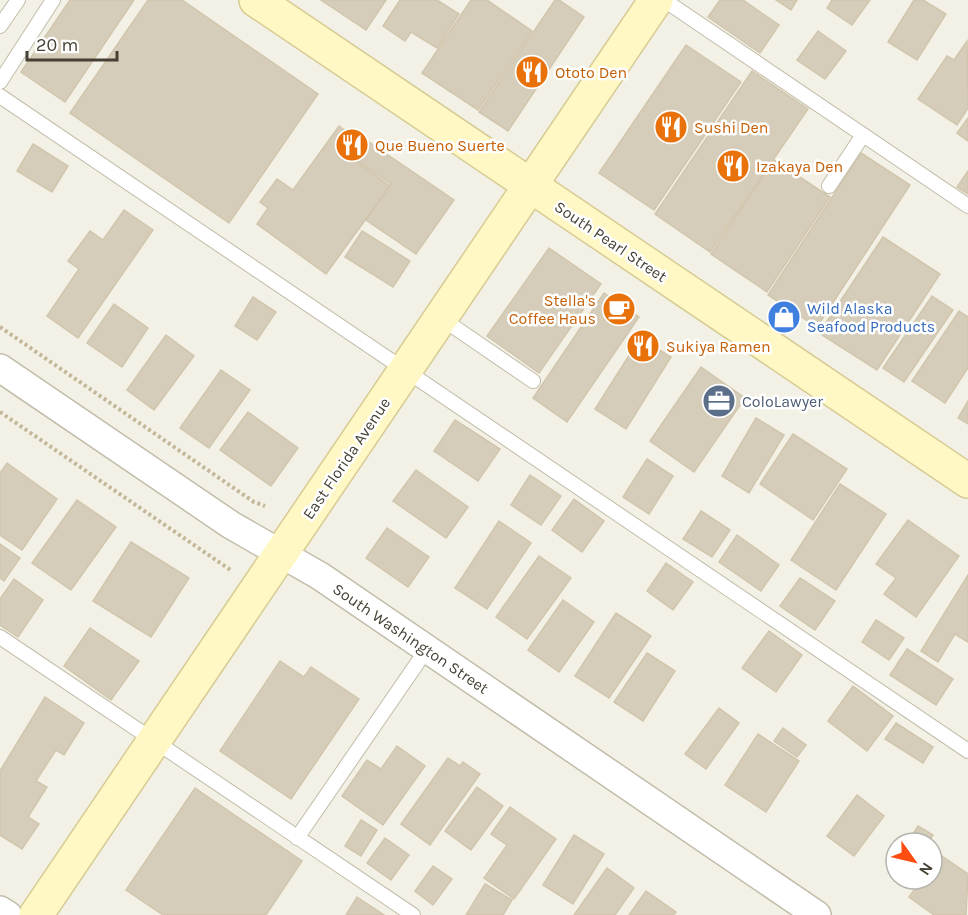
<svg xmlns="http://www.w3.org/2000/svg" width="968" height="915" viewBox="0 0 968 915" font-family="Karla,sans-serif">
<rect width="100%" height="100%" fill="#f3f1e5"/>
<g fill="#d5cdba" stroke="#d1c6ad" stroke-width="1.5">
<polygon points="70,0 134,0 65,102 21,72"/>
<polygon points="148,0 182,0 318,94 229,223 70,113"/>
<polygon points="321,0 386,0 366,30"/>
<polygon points="400,0 437,0 459,14 437,48 411,32 405,41 383,26"/>
<polygon points="471,0 487,0 532,31 478,110 422,73"/>
<polygon points="555,0 559,0 584,17 508,131 479,112"/>
<polygon points="720,0 743,0 779,25 760,53 708,17"/>
<polygon points="776,0 797,0 791,10"/>
<polygon points="832,0 870,0 852,25 827,8"/>
<polygon points="914,0 923,0 946,14 917,60 888,42"/>
<polygon points="818,31 846,51 825,79 797,60"/>
<polygon points="967,41 968,108 957,125 918,99 947,56 954,60"/>
<polygon points="686,45 741,82 654,210 599,173"/>
<polygon points="752,71 808,109 710,252 655,214"/>
<polygon points="968,118 968,141 957,133"/>
<polygon points="339,126 364,145 354,160 390,186 326,274 257,224 268,208 260,202 277,179 293,190"/>
<polygon points="369,142 454,200 416,254 366,220 391,184 356,160"/>
<polygon points="33,144 68,166 52,192 17,171"/>
<polygon points="861,153 910,185 817,327 768,295"/>
<polygon points="774,160 830,197 767,292 711,254"/>
<polygon points="968,171 968,194 957,187"/>
<polygon points="124,210 153,230 78,338 47,316 79,269 68,261 90,231 103,240"/>
<polygon points="362,231 410,261 393,287 345,257"/>
<polygon points="883,237 940,274 877,370 819,333"/>
<polygon points="549,248 601,284 539,373 487,336"/>
<polygon points="604,293 639,317 567,422 533,398"/>
<polygon points="932,296 953,310 904,382 883,368"/>
<polygon points="253,297 276,312 257,340 235,326"/>
<polygon points="114,304 148,328 122,367 87,343"/>
<polygon points="959,311 968,317 968,368 945,403 912,381"/>
<polygon points="166,335 194,356 154,410 127,390"/>
<polygon points="640,338 671,357 626,429 595,409"/>
<polygon points="701,367 745,398 694,472 650,441"/>
<polygon points="221,370 250,390 209,448 180,428"/>
<polygon points="968,401 968,424 958,418"/>
<polygon points="248,412 298,448 271,486 220,450"/>
<polygon points="756,418 784,435 749,493 722,476"/>
<polygon points="455,420 500,449 478,481 434,451"/>
<polygon points="793,434 847,469 813,520 760,484"/>
<polygon points="647,459 673,476 649,514 623,497"/>
<polygon points="7,463 57,499 22,550 0,535 0,473"/>
<polygon points="416,470 468,507 446,538 393,501"/>
<polygon points="530,475 561,496 541,525 511,505"/>
<polygon points="840,484 886,514 836,590 791,560"/>
<polygon points="574,499 604,521 582,552 552,530"/>
<polygon points="77,500 116,527 71,590 32,563"/>
<polygon points="701,511 730,530 712,557 683,539"/>
<polygon points="908,520 959,556 916,617 884,594 896,578 876,564"/>
<polygon points="499,521 531,543 487,609 455,588"/>
<polygon points="387,528 429,557 408,587 366,558"/>
<polygon points="737,535 779,565 761,591 719,562"/>
<polygon points="131,542 189,578 151,637 93,601"/>
<polygon points="0,544 20,558 4,581 0,578"/>
<polygon points="539,556 571,578 527,639 496,617"/>
<polygon points="666,563 693,582 673,610 647,591"/>
<polygon points="968,575 968,642 955,634 938,662 921,651"/>
<polygon points="800,578 835,601 815,630 780,606"/>
<polygon points="14,579 43,600 18,637 0,625 0,599"/>
<polygon points="563,600 594,622 559,672 528,650"/>
<polygon points="616,613 651,636 609,698 575,676"/>
<polygon points="876,620 904,638 889,660 862,642"/>
<polygon points="90,628 139,661 111,700 64,666"/>
<polygon points="769,631 802,655 776,692 742,668"/>
<polygon points="907,649 953,679 936,705 890,675"/>
<polygon points="647,653 675,671 643,721 614,702"/>
<polygon points="280,661 304,677 311,667 359,699 291,799 220,751"/>
<polygon points="853,686 893,716 867,751 828,721"/>
<polygon points="45,697 84,723 64,755 56,750 36,781 47,787 28,817 39,824 22,849 0,835 0,771"/>
<polygon points="719,708 739,723 706,769 685,754"/>
<polygon points="896,723 933,747 923,763 885,739"/>
<polygon points="783,728 806,745 797,757 774,741"/>
<polygon points="758,734 799,761 766,812 725,785"/>
<polygon points="397,746 425,766 383,825 342,796 367,760 381,769"/>
<polygon points="448,758 460,766 463,762 480,774 430,845 401,824"/>
<polygon points="477,787 503,806 471,850 445,831"/>
<polygon points="195,788 302,861 266,915 163,915 126,890"/>
<polygon points="857,795 884,816 854,856 827,836"/>
<polygon points="510,807 556,839 514,899 484,878 507,845 491,834"/>
<polygon points="361,820 377,830 361,856 345,846"/>
<polygon points="918,826 933,835 928,843 907,843"/>
<polygon points="574,835 604,854 573,904 543,885"/>
<polygon points="385,838 409,855 391,880 367,863"/>
<polygon points="939,854 968,874 966,915 934,915 909,897 922,879 932,879 932,864"/>
<polygon points="433,866 452,879 433,905 415,891"/>
<polygon points="607,868 634,888 615,915 574,915"/>
<polygon points="485,884 512,900 503,915 466,915"/>
<polygon points="646,891 676,912 674,915 629,915"/>
<polygon points="357,897 384,915 346,915"/>
</g>
<g fill="none" stroke-linecap="round" stroke-linejoin="round">
<defs>
<g id="lane">
<polyline points="664,0 968,206"/>
<polyline points="0,26 18,0"/>
<polyline points="0,82 53,0"/>
<polyline points="0,96 968,751"/>
<polyline points="829,186 863,135"/>
<polyline points="441,318 533,381"/>
<polyline points="0,637 413,915"/>
<polyline points="297,838 427,649"/>
</g>
<g id="street">
<polyline points="0,368 231,525 320,576 817,915"/>
<polyline points="0,910 8,915"/>
</g>
<g id="secondary">
<polyline points="256,0 968,481"/>
<polyline points="36,915 656,0"/>
</g>
</defs>
<use href="#lane" stroke="#c2bcaa" stroke-width="16"/>
<use href="#street" stroke="#c2bcaa" stroke-width="30"/>
<use href="#secondary" stroke="#d6cb93" stroke-width="36"/>
<g stroke="#c2b798" stroke-width="4" stroke-dasharray="3 3" stroke-linecap="butt">
<polyline points="0,327 254,502 265,506"/>
<polyline points="0,412 232,571"/>
</g>
<use href="#lane" stroke="#fff" stroke-width="14"/>
<use href="#street" stroke="#fff" stroke-width="27"/>
<use href="#secondary" stroke="#fff7c4" stroke-width="33"/>
</g>
<defs>
<symbol id="restaurant-disc" viewBox="-11 -11 22 22"><circle r="9.5" fill="#e8710a" stroke="#fff"/><path d="M-5-6h1v4h1v-4h1v4h1v-4h1v5L-1.5 .5V6h-2V.5L-5-1ZM5-6V6H3V1.5H1.5Q1.5-4 5-6Z" fill="#fff"/></symbol>
<symbol id="cafe-disc" viewBox="-11 -11 22 22"><circle r="9.5" fill="#e8710a" stroke="#fff"/><path d="M-5.5-4.5H6V0H3Q3 3.5 0 3.5H-2.5Q-5.5 3.5-5.5 0ZM3-3.2v2h1.7v-2ZM-6 4.5H4V6H-6Z" fill="#fff"/></symbol>
<symbol id="shop-disc" viewBox="-11 -11 22 22"><circle r="9.5" fill="#3f7fe0" stroke="#fff"/><path d="M-5-2.5h2.3a2.7 3.5 0 0 1 5.4 0H5L5.5 6h-11ZM-1.5-2.5h3a1.5 2.3 0 0 0-3 0Z" fill="#fff"/></symbol>
<symbol id="office-disc" viewBox="-11 -11 22 22"><circle r="9.5" fill="#5c6f8a" stroke="#fff"/><path d="M-6-3h4V-5.5h4V-3h4V5H-6ZM-1-4.5V-3h2v-1.5ZM-6 0V1H6V0Z" fill="#fff"/></symbol>
</defs>
<g fill-rule="evenodd">
<use href="#restaurant-disc" x="513" y="53" width="38" height="38"/>
<use href="#restaurant-disc" x="652" y="108" width="38" height="38"/>
<use href="#restaurant-disc" x="333" y="126" width="38" height="38"/>
<use href="#restaurant-disc" x="714" y="147" width="38" height="38"/>
<use href="#cafe-disc" x="600" y="290" width="38" height="38"/>
<use href="#shop-disc" x="765" y="298" width="38" height="38"/>
<use href="#restaurant-disc" x="624" y="327" width="38" height="38"/>
<use href="#office-disc" x="700" y="382" width="38" height="38"/>
</g>
<g text-anchor="middle" stroke-width="5" stroke-linejoin="round" paint-order="stroke">
<g font-size="16" fill="#c56008" stroke="#fff" text-anchor="start">
<text x="555" y="78">Ototo Den</text>
<text x="694" y="133">Sushi Den</text>
<text x="375" y="151">Que Bueno Suerte</text>
<text x="756" y="172">Izakaya Den</text>
<text x="596" y="306" text-anchor="end">Stella's<tspan x="596" dy="18">Coffee Haus</tspan></text>
<text x="666" y="352">Sukiya Ramen</text>
</g>
<g font-size="16" fill="#464134" stroke="#fff">
<text transform="translate(611 241) rotate(34)" y="6">South Pearl Street</text>
<text transform="translate(346 458) rotate(-56)" y="6">East Florida Avenue</text>
<text transform="translate(411 638) rotate(34)" y="6">South Washington Street</text>
</g>
<g font-size="16" fill="#366cbe" stroke="#fff" text-anchor="start">
<text x="807" y="314">Wild Alaska<tspan x="807" dy="18">Seafood Products</tspan></text>
</g>
<g font-size="16" fill="#4e5e75" stroke="#fff" text-anchor="start">
<text x="742" y="407">ColoLawyer</text>
</g>
</g>
<g transform="translate(914 861) rotate(124)"><circle r="28" fill="#ffffff" stroke="#b5b3ae" stroke-width="1.5"/>
<path d="M0-4.5L10 22L0 15L-10 22Z" fill="#ff4d11"/>
<text y="-9" font-size="16" font-weight="bold" text-anchor="middle" fill="#464134">N</text>
</g>
<path d="M27 51v9h90v-9" fill="none" stroke="#464134" stroke-width="3"/>
<text x="36" y="51" font-size="18" fill="#464134" stroke="#ffffff" stroke-width="4.5" paint-order="stroke">20 m</text>
</svg>
